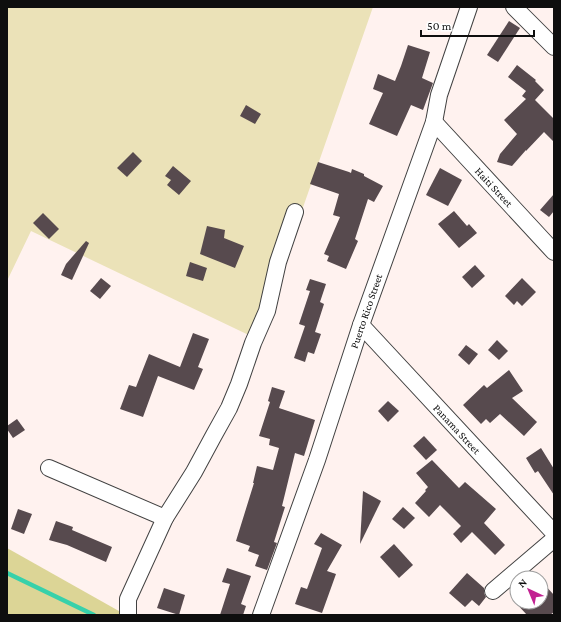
<svg xmlns="http://www.w3.org/2000/svg" width="561" height="622" viewBox="0 0 561 622" font-family="'Crimson Pro',serif">
<rect width="100%" height="100%" fill="#fff2ef"/>
<polygon fill="#ebe2b8" points="7,7 373,7 257,339 31,231 7,281"/>
<polygon fill="#dcd596" points="7,548 126,615 7,615"/>
<g fill="none" stroke-linecap="round" stroke-linejoin="round">
<polyline stroke="#37d1aa" stroke-width="4.5" points="7,573 94,615"/>
</g>
<g fill="#574a4e">
<polygon points="509,21 520,28 498,62 487,55"/>
<polygon points="408,45 430,52 422,78 433,83 423,110 411,105 397,136 369,124 383,93 373,89 378,74 395,81 401,66"/>
<polygon points="517,65 536,80 535,81 544,90 535,100 554,119 554,142 544,132 526,151 526,150 512,166 497,162 500,154 517,134 504,120 526,99 522,96 526,91 508,77"/>
<polygon points="246,105 261,114 255,124 240,116"/>
<polygon points="133,152 142,161 127,177 117,168"/>
<polygon points="318,162 349,172 351,173 352,169 364,174 364,176 383,186 374,202 368,199 355,239 358,241 346,269 327,261 329,256 324,254 340,217 333,215 339,194 310,184"/>
<polygon points="173,166 191,181 179,195 167,185 171,180 165,176"/>
<polygon points="440,168 462,180 448,206 426,195"/>
<polygon points="554,194 554,211 549,217 540,210"/>
<polygon points="454,211 467,226 469,224 477,233 459,248 438,224"/>
<polygon points="43,213 59,229 49,239 33,223"/>
<polygon points="207,226 225,230 224,238 244,246 235,268 200,254"/>
<polygon points="86,241 89,243 72,280 61,275 66,264"/>
<polygon points="190,262 207,268 203,281 186,276"/>
<polygon points="475,265 485,276 472,288 462,277"/>
<polygon points="101,278 111,286 100,299 90,291"/>
<polygon points="522,278 536,292 522,306 517,301 514,305 505,296"/>
<polygon points="310,279 326,284 320,302 324,304 315,332 321,334 314,354 308,352 305,362 294,358 305,326 299,324 310,291 306,290"/>
<polygon points="193,333 209,339 198,367 203,369 194,390 158,376 143,417 120,409 129,385 136,387 149,354 180,367"/>
<polygon points="497,340 508,351 499,360 488,350"/>
<polygon points="466,345 478,354 469,365 458,355"/>
<polygon points="509,370 523,391 512,398 537,422 524,436 500,414 490,423 486,419 481,424 463,405 484,385 487,388"/>
<polygon points="272,387 285,391 279,408 315,420 304,456 295,453 282,506 285,507 274,542 277,543 267,570 255,566 259,555 248,551 250,546 236,541 254,483 253,483 257,466 273,470 279,448 269,445 270,439 259,436 270,402 268,401"/>
<polygon points="388,401 399,411 388,422 378,411"/>
<polygon points="17,419 25,430 13,438 7,429 7,426"/>
<polygon points="424,436 437,450 426,460 413,446"/>
<polygon points="541,448 554,469 554,495 538,471 535,473 526,458"/>
<polygon points="432,460 459,488 465,482 496,509 484,523 505,545 495,555 472,532 461,543 453,534 461,526 440,505 429,517 415,503 426,491 425,490 428,487 416,473"/>
<polygon points="363,491 381,501 360,544"/>
<polygon points="403,507 415,518 404,529 392,519"/>
<polygon points="18,509 32,514 24,534 11,529"/>
<polygon points="56,521 73,527 72,530 112,547 106,562 67,545 49,540"/>
<polygon points="321,533 342,545 327,571 336,574 322,613 295,604 301,587 307,589 322,548 314,544"/>
<polygon points="394,544 413,565 399,578 380,557"/>
<polygon points="227,568 251,576 241,604 246,606 243,615 220,615 230,584 222,582"/>
<polygon points="467,573 484,588 484,593 486,597 479,606 472,600 465,607 449,593"/>
<polygon points="541,581 554,595 554,612 550,615 527,615 515,602 541,602"/>
<polygon points="164,588 185,595 179,615 157,608"/>
</g>
<g fill="none" stroke-linecap="round" stroke-linejoin="round">
<defs>
<g id="minor">
<polyline points="514,7 554,47"/>
<polyline points="434,122 554,252"/>
<polyline points="361,325 554,533"/>
<polyline points="49,468 165,518"/>
<polyline points="493,591 554,539"/>
<polyline points="128,615 128,599 165,518 194,472 214,435 229,408 239,384 253,343 267,311 278,262 295,212"/>
<polyline points="261,615 317,460 361,325 434,122 439,95 469,7"/>
</g>
</defs>
<use href="#minor" stroke="#414141" stroke-width="18"/>
<use href="#minor" stroke="#fff" stroke-width="16"/>
</g>
<g text-anchor="middle" stroke-width="4" stroke-linejoin="round" paint-order="stroke">
<g font-size="11" fill="#0e0e0e" stroke="#fff">
<text transform="translate(494 187) rotate(47)" y="4">Haiti Street</text>
<text transform="translate(366 311) rotate(-71)" y="4">Puerto Rico Street</text>
<text transform="translate(457 429) rotate(47)" y="4">Panama Street</text>
</g>
</g>
<rect width="561" height="622" fill="none" stroke="#0e0e0e" stroke-width="16"/>
<g transform="translate(529 590) rotate(316)"><circle r="19" fill="#ffffff" stroke="#9f9f9f"/>
<path d="M0-3L7 15L0 10L-7 15Z" fill="#c22292"/>
<text y="-6" font-size="11" font-weight="bold" text-anchor="middle" fill="#0e0e0e">N</text>
</g>
<path d="M421 30v6h113v-6" fill="none" stroke="#0e0e0e" stroke-width="2"/>
<text x="427" y="30" font-size="12" fill="#0e0e0e" stroke="#ffffff" stroke-width="3" paint-order="stroke">50 m</text>
</svg>
